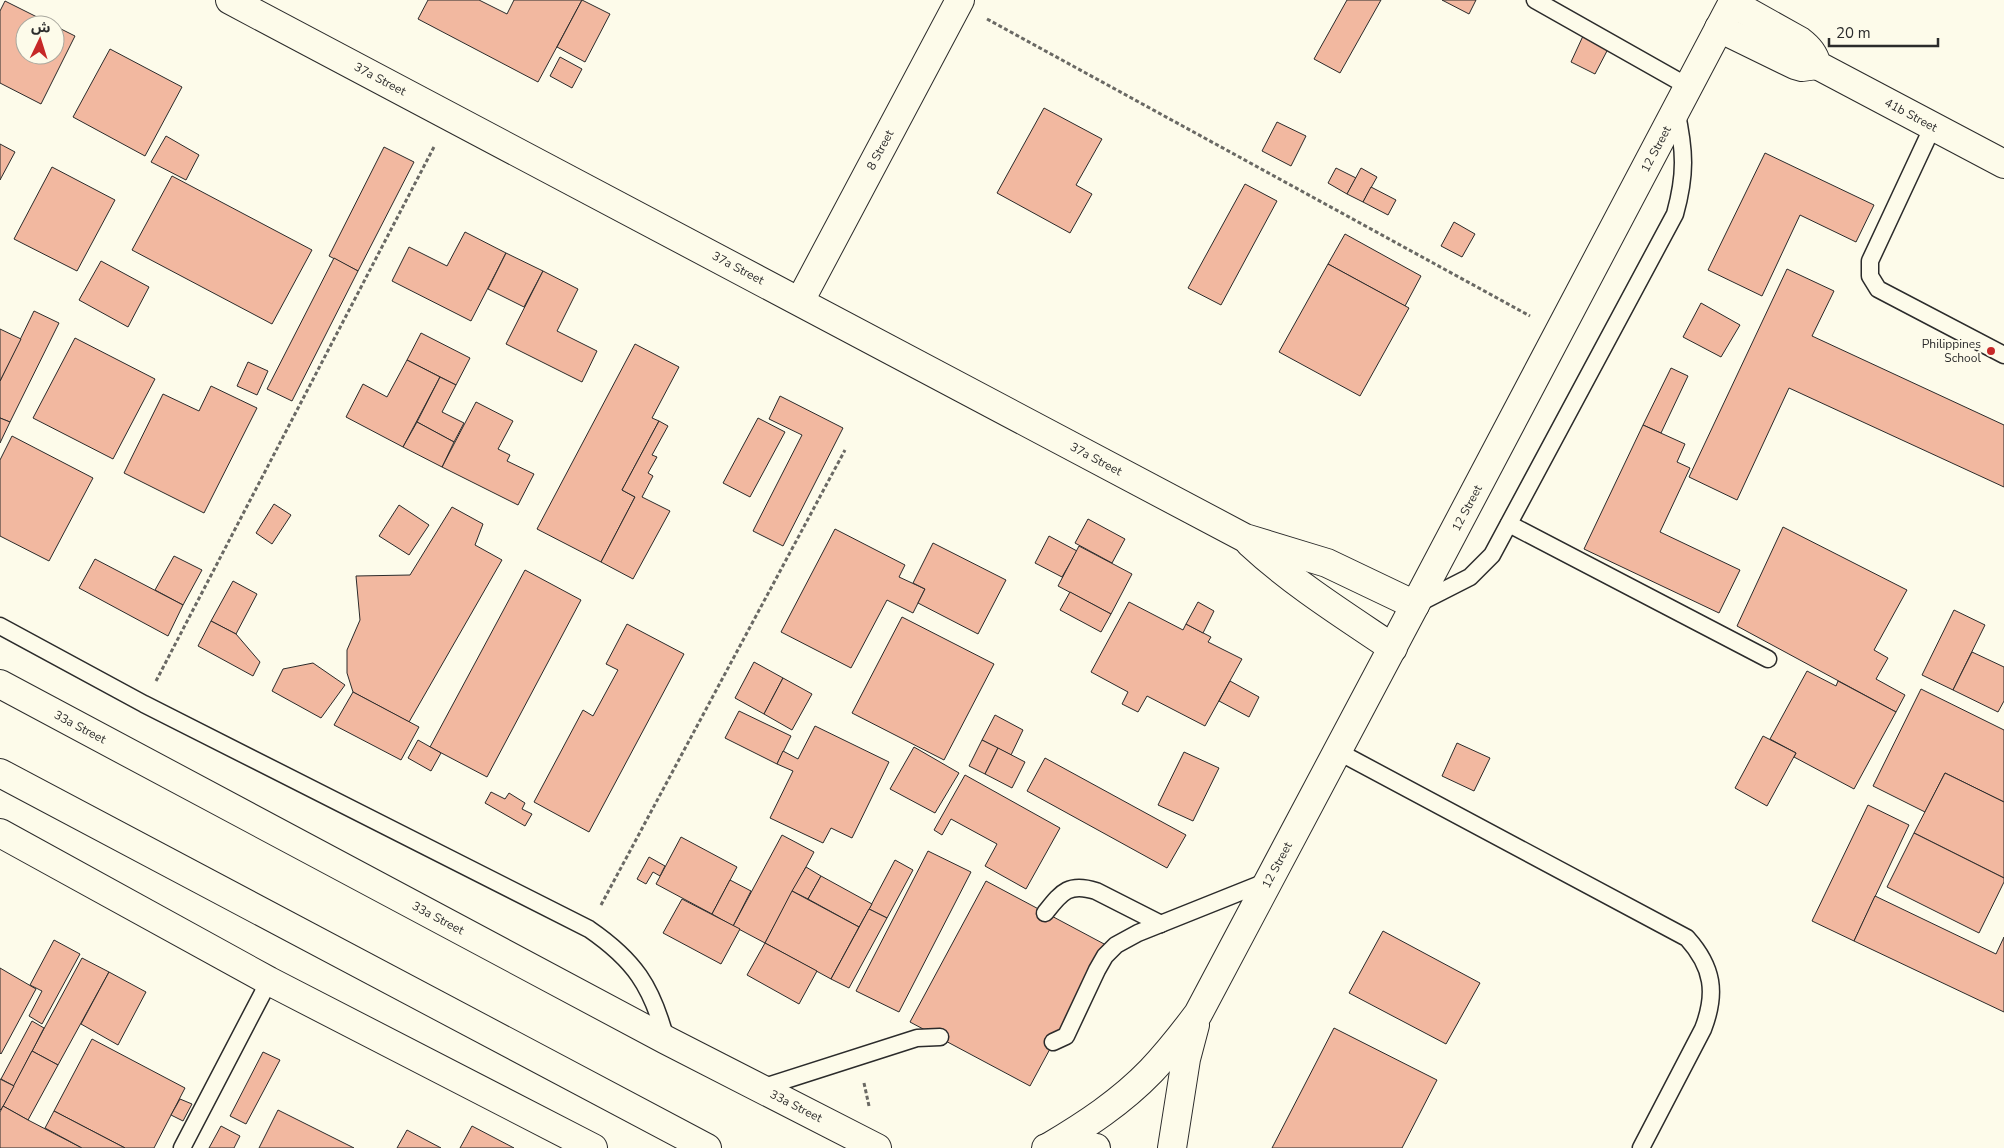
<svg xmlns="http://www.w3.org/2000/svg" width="2004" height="1148" viewBox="0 0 2004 1148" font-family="'Nunito Sans','Noto Sans Arabic',sans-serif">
<rect width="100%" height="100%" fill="#fdfbea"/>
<g fill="#f2b8a0" stroke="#2b2b2b">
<polygon points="428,0 479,0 507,14 514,0 582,0 538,82 418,19"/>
<polygon points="582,0 610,14 585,62 557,47"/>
<polygon points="1347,0 1381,0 1340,73 1314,59"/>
<polygon points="1442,0 1476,0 1469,14"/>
<polygon points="5,1 53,25 25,25 25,55 55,55 55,26 75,36 41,104 0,83 0,11"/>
<polygon points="1583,36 1608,49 1595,74 1571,62"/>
<polygon points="110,49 182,87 145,156 73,117"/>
<polygon points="560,57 582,69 572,88 550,76"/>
<polygon points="1044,108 1102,139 1076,185 1092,194 1070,233 997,193"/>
<polygon points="1277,122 1306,136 1291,166 1262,151"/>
<polygon points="166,136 199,155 186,180 151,162"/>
<polygon points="0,144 15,152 0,180"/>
<polygon points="384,147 414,162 358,271 329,256"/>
<polygon points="1765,153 1874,205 1856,242 1800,215 1762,296 1708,270"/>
<polygon points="52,167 115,200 77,271 14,239"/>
<polygon points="1336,168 1356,178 1347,194 1328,183"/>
<polygon points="1361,168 1377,177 1363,202 1347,194"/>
<polygon points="172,176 312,250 272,324 132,250"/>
<polygon points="1245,184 1277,201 1221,305 1188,288"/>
<polygon points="1371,187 1396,200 1388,215 1363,202"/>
<polygon points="1454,222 1475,234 1462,257 1441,246"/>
<polygon points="465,232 506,253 471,321 392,281 409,247 447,266"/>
<polygon points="1345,234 1421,276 1405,306 1328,264"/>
<polygon points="506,253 543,271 524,307 488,289"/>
<polygon points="334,258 358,271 292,401 267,389"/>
<polygon points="101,261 149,287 128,327 79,300"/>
<polygon points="1328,264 1409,308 1360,396 1279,352"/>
<polygon points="1787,269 1834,291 1812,336 2004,425 2004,487 1789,388 1737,500 1689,477"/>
<polygon points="543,271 578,289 557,331 597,351 582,382 506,344"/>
<polygon points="1701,303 1740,325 1721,357 1683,337"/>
<polygon points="34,311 59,323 10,422 0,418 0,381"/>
<polygon points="0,329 21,339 0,381"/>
<polygon points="421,333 470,358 456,385 407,360"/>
<polygon points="75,338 155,379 113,459 33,418"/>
<polygon points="635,344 679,367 652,418 659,421 622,490 635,497 601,562 537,529"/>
<polygon points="407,360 440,377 403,447 346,417 363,384 387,397"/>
<polygon points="248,362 268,371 257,395 237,386"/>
<polygon points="1671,368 1688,376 1661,433 1643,425"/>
<polygon points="440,377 456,385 442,412 464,423 454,442 417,422"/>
<polygon points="211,386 257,408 204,513 124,473 163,394 199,411"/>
<polygon points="780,396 843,428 783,546 753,531 802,435 769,419"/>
<polygon points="476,402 513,421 498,449 510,455 507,461 534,474 518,505 442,467"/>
<polygon points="0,418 10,422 0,443"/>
<polygon points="758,418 785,432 750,497 723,483"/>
<polygon points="659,421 668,426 652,455 657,457 648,473 653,476 642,497 670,511 633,579 601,562 635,497 622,490"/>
<polygon points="417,422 454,442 442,467 403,447"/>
<polygon points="1643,425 1685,444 1677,462 1690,468 1660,532 1740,570 1719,613 1584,549"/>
<polygon points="12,436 93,478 49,561 0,536 0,460"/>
<polygon points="274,504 291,515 272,544 256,533"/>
<polygon points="399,505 429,525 409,555 379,536"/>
<polygon points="452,507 483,524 475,545 502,560 409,722 353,692 347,673 347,650 360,620 356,576 410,575"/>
<polygon points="1088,519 1125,539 1112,563 1075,543"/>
<polygon points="1783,527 1907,590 1874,650 1888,658 1876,679 1905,695 1896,712 1737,626"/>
<polygon points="835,529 905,565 899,577 925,589 913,613 887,600 851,668 781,632"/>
<polygon points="1049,536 1077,551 1062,577 1035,563"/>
<polygon points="933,543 1006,580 978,634 918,603 925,589 913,583"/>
<polygon points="1079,546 1132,574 1111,614 1058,586"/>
<polygon points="174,556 202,570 183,605 155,590"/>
<polygon points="95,559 183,605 168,636 79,588"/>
<polygon points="525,570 581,600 487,777 430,747"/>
<polygon points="233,581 257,594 236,634 211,621"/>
<polygon points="1070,592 1111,614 1101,632 1060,610"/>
<polygon points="1129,602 1183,630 1186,624 1211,637 1208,642 1242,659 1205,726 1147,696 1138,712 1122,704 1128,692 1091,672"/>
<polygon points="1198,602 1214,611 1203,633 1186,624"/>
<polygon points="1954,610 1985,625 1953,690 1922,675"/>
<polygon points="902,617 994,664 944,760 852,713"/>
<polygon points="211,621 236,634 260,662 253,676 198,646"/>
<polygon points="627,624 684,654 589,832 534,802 583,710 593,716 618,670 606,664"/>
<polygon points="1972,652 2004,667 2004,701 1998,712 1953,690"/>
<polygon points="754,662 783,678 764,714 735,698"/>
<polygon points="313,663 345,685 321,718 272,691 283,669"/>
<polygon points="1807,671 1836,686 1838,681 1896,712 1854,789 1794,757 1796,753 1770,739"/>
<polygon points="783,678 812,694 792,730 764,714"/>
<polygon points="1230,681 1259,697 1249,717 1219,701"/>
<polygon points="1921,689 2004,730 2004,802 1945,773 1925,812 1873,786"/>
<polygon points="353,692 419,727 401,760 334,725"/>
<polygon points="739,711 791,736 777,764 725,738"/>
<polygon points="995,715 1023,730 1011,755 982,740"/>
<polygon points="815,726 889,762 852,838 831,828 823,843 770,818 793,771 777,764 783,751 798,759"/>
<polygon points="1763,736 1796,753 1767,806 1735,788"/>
<polygon points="418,740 441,753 431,771 408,758"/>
<polygon points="982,740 998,748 985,774 969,766"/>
<polygon points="1457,743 1490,758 1474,791 1442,776"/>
<polygon points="914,747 959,773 935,813 890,789"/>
<polygon points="998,748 1025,762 1012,788 985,774"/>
<polygon points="1184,752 1219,768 1193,821 1158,805"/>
<polygon points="1045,758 1186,835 1167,868 1027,791"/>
<polygon points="1945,773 2004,802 2004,878 1914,833"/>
<polygon points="965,775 1060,828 1026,889 985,866 997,844 951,819 942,835 934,830"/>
<polygon points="491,792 505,799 509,793 525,803 522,809 532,814 525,826 485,803"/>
<polygon points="1868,805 1909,825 1854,941 1812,921"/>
<polygon points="1914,833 2004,878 2004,882 1979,933 1887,887"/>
<polygon points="782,835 814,852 765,943 733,926"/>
<polygon points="681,837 737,867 712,914 656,884"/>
<polygon points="928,851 971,872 899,1012 856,991"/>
<polygon points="649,857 665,866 660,876 653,872 646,884 637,879"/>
<polygon points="895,860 913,870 887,918 869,909"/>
<polygon points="806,867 821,876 808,899 792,891"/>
<polygon points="821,876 872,904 859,927 808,899"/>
<polygon points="730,880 751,891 733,926 712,914"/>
<polygon points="986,881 1106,945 1030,1086 910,1022"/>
<polygon points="792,891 859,927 831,979 765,943"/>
<polygon points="1875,896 1996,954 2004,937 2004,1012 1854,941"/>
<polygon points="682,899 740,929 721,964 663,933"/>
<polygon points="869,909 887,918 849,988 831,979"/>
<polygon points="1383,931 1480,983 1446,1044 1349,993"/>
<polygon points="54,940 80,954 42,1024 29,1016 42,991 30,985"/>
<polygon points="765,943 817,971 799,1004 747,975"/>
<polygon points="82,958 109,972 58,1065 32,1051"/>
<polygon points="0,968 36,989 1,1054 0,1053"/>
<polygon points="109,972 146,992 118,1045 81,1024"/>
<polygon points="32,1021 44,1028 14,1086 1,1079"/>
<polygon points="1334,1028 1437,1080 1402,1148 1272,1148"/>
<polygon points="92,1039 185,1088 154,1148 125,1148 54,1111"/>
<polygon points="32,1051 58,1065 28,1120 3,1106"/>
<polygon points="263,1052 280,1060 246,1124 230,1116"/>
<polygon points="0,1079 14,1086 1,1110 0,1109"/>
<polygon points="180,1099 192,1104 183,1121 171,1115"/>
<polygon points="3,1106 28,1120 82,1148 0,1148 0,1112"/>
<polygon points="278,1110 354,1148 259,1148"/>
<polygon points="54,1111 125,1148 82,1148 45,1128"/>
<polygon points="221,1126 240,1136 234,1148 209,1148"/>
<polygon points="472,1126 514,1148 460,1148"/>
<polygon points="407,1130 441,1148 397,1148"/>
</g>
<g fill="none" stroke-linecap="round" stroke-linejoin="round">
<defs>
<g id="service">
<polyline points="1535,0 1689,87"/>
<polyline points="1933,126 1870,261 1870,276 1878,289 2004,355"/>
<polyline points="1509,524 1768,659"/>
<path d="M1417,604l53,-27 22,-22 183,-341c11,-40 10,-63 1,-104"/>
<path d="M0,626l144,78 445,225c45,31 63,57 77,111"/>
<path d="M1337,751l350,187c26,29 30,55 16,91l-62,119"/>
<path d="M1045,913c16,-20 23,-31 51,-22l65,33"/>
<polyline points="1053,1042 1066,1036 1097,970 1105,956 1116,945 1138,933 1268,881"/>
<polyline points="761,1088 917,1038 940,1037"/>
<polyline points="182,1148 269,981"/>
</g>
<g id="minor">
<polyline points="230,0 1245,538 1327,563 1415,605"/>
<path d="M1732,3l68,38c9,7 14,13 17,24l187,99"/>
<polyline points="1719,28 1795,65 1802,67 1817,65"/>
<polyline points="800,301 960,0"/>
<path d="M1250,543c43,40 94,72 143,105"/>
<polyline points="0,833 269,981 593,1148"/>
<path d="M1049,1147c37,-22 72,-45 102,-76 17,-18 32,-37 47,-57l217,-409 319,-605"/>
<polyline points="1172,1148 1186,1059 1195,1025"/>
</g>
<g id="tertiary">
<polyline points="0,684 666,1040 877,1148"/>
<polyline points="0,773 707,1148"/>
<polyline points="1046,1148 1068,1145 1096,1148"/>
</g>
</defs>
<use href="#service" stroke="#2b2b2b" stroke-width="19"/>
<use href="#minor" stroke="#2b2b2b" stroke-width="30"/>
<use href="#tertiary" stroke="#2b2b2b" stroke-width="30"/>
<g stroke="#6a6964" stroke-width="3" stroke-dasharray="4 2.5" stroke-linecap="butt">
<polyline points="987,19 1530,316"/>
<polyline points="156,681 435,145"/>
<polyline points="601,905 845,450"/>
<polyline points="864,1083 869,1106"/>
</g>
<use href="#service" stroke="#fdfbea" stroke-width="16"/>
<use href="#minor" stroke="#fdfbea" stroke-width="28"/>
<use href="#tertiary" stroke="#fdfbea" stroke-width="28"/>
</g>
<circle fill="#c62828" stroke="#fdfbea" stroke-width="2" cx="1991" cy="351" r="5"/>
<g text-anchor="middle" stroke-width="4" stroke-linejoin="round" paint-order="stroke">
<g font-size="12" fill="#2b2b2b" stroke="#fdfbea">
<text transform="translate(380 79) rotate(28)" y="4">37a Street</text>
<text transform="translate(1911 115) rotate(28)" y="4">41b Street</text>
<text transform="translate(1656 149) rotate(-62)" y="4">12 Street</text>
<text transform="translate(880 150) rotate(-62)" y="4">8 Street</text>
<text transform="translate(738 268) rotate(28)" y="4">37a Street</text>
<text transform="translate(1096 459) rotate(28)" y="4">37a Street</text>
<text transform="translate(1467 508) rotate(-62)" y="4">12 Street</text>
<text transform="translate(80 727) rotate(28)" y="4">33a Street</text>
<text transform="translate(1277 865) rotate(-62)" y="4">12 Street</text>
<text transform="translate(438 918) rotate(28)" y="4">33a Street</text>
<text transform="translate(796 1106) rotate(27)" y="4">33a Street</text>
</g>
<g font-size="12" fill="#2b2b2b" stroke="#fdfbea" text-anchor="end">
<text x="1981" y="348">Philippines<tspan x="1981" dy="14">School</tspan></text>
</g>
</g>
<g transform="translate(40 40) rotate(4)"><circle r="24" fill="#fdfbea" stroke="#a9a89e"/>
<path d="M0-4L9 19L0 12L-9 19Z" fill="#c62828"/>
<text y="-8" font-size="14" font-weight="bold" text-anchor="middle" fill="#2b2b2b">ش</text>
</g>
<path d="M1829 38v8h109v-8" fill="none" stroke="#2b2b2b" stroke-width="2.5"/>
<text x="1836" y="38" font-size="15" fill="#2b2b2b" stroke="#fdfbea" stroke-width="4" paint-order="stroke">20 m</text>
</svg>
